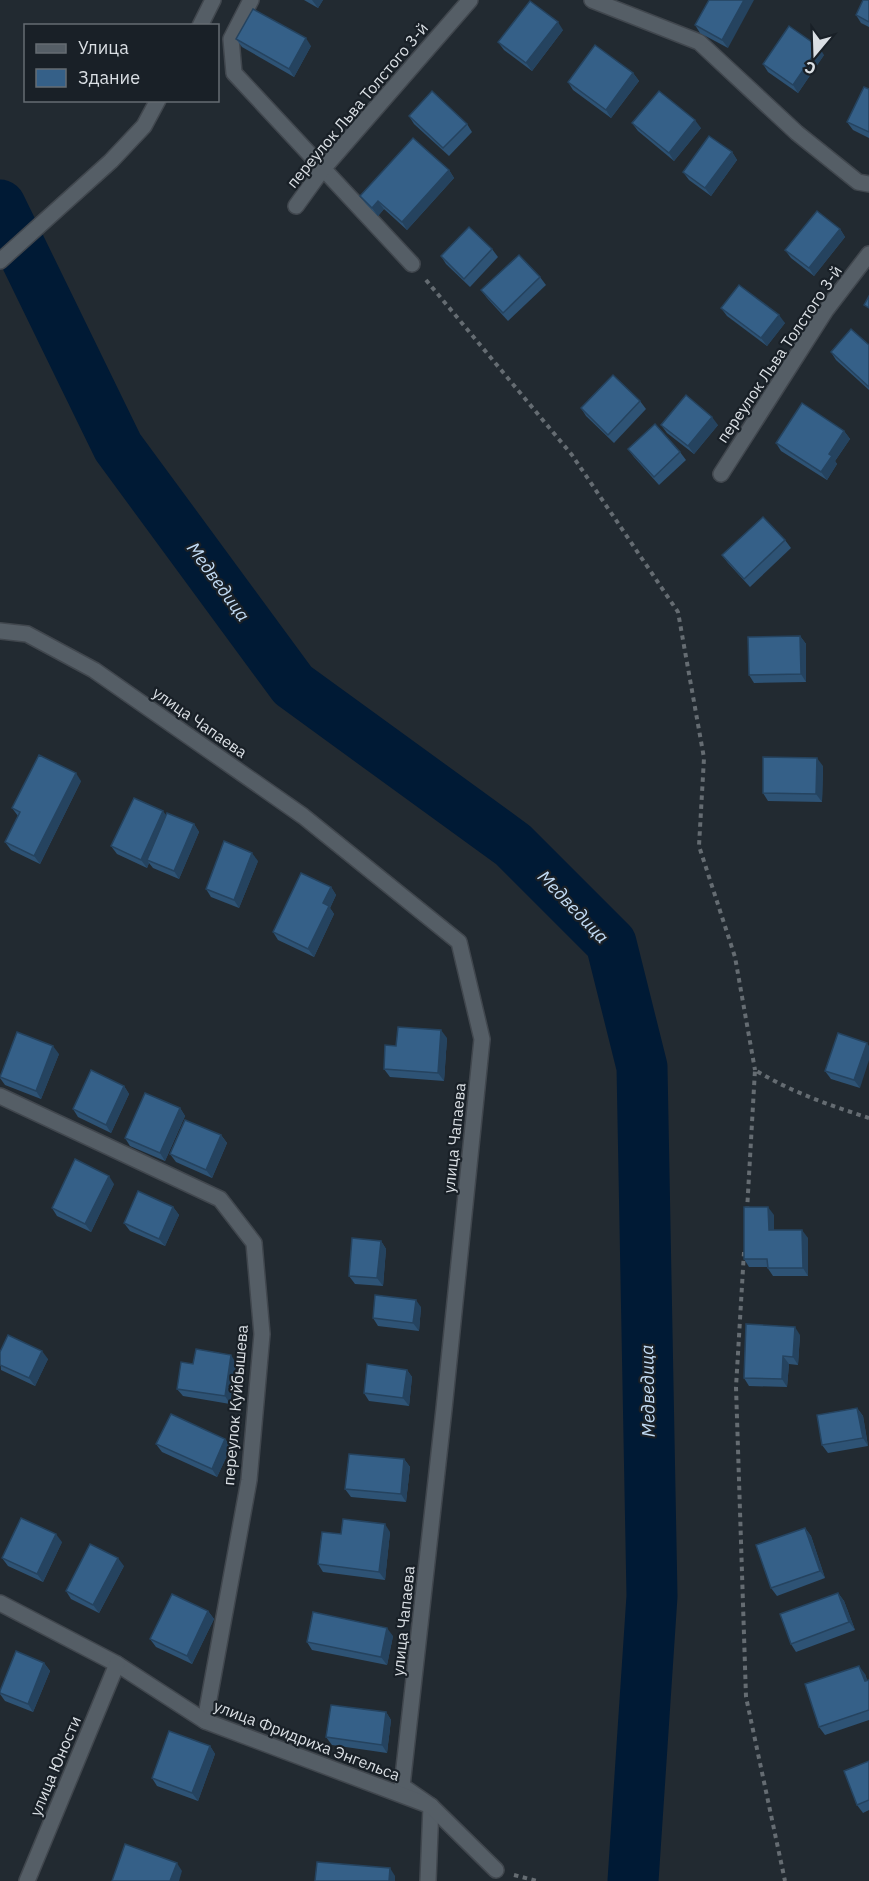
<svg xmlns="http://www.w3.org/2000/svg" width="869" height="1881" viewBox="0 0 869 1881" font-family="'IBM Plex Sans',sans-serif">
<rect width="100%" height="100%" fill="#222a31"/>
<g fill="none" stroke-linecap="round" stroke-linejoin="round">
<polyline stroke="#001a35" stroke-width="51" points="0,205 118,447 293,685 513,845 611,943 642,1067 652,1596 633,1881"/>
<defs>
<g id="service">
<polyline points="251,0 231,39 234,73 412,264"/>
<polyline points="592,0 699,42 797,133 858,182 869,184"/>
<polyline points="296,206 322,170 470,0"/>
<polyline points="0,1096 220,1199 254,1243 262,1334 249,1480 205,1721"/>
</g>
<g id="minor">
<polyline points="721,474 826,310 869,254"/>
<polyline points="0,631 27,634 94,670 303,816 459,942 482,1039 444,1409 402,1786 431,1806 428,1881"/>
<polyline points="0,1603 117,1664 205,1721 431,1806 496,1870"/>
<polyline points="27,1881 117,1664"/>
</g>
<g id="tertiary">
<polyline points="200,26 213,0"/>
<polyline points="0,261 111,161 144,126 158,100"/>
</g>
</defs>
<use href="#service" stroke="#41474e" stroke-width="18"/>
<use href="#minor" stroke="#41474e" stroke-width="18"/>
<use href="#tertiary" stroke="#41474e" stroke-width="18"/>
<g stroke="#656c72" stroke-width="4" stroke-dasharray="4.5 4.5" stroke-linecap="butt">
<polyline points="426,280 572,455 678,612 704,758 699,846 735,957 755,1070"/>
<path d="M747,1211l8,-141c36,22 74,35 114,48"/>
<polyline points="744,1252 736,1387 746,1697 785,1881"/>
<polyline points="514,1875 537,1881"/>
</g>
<use href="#service" stroke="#555e66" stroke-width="15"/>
<use href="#minor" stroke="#555e66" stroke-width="15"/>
<use href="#tertiary" stroke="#555e66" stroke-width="15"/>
</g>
<g fill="#2e5375">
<polygon points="304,0 323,0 318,8"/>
<polygon points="709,0 728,48 700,33 695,25"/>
<polygon points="869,0 869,27 861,23 856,15"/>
<polygon points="563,30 532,71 504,50 498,42"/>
<polygon points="236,39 311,46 294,77 242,47"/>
<polygon points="824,55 798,93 768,72 763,64"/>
<polygon points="633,73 639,81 611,118 573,90 568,82"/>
<polygon points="869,89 869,138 853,130 847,122"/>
<polygon points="409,116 467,124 472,132 449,156 414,124"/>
<polygon points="632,123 701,128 674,161 638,131"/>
<polygon points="732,152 737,160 711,196 689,180 683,172"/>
<polygon points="449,170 454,178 407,230 384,209 378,216 366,204 360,196"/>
<polygon points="840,229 845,237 814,276 791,258 785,250"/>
<polygon points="492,249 498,257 470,287 446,264 441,256"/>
<polygon points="540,277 546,285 508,321 487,298 481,290"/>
<polygon points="721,308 785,323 767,346 727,316"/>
<polygon points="869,345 869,390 836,360 831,352"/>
<polygon points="640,401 646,409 614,443 586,416 581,408"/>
<polygon points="661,425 718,425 694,454 667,433"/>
<polygon points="844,431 850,439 835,461 837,464 827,480 781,451 776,443"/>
<polygon points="628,449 680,452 686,460 659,485 634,457"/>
<polygon points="785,540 791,548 750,587 728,563 722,555"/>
<polygon points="800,636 806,644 806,682 754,683 749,675"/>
<polygon points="823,766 822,802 768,801 763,793"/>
<polygon points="81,781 40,864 11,850 5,842 18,816 12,808"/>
<polygon points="166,815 194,824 199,832 179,879 153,868 149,863 147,868 117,854 111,846"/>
<polygon points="258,861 239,908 211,897 206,889"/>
<polygon points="331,887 336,895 330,908 334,914 314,957 278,940 273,932"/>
<polygon points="838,1033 860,1088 831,1079 825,1071"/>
<polygon points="447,1038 444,1081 390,1077 384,1069 396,1046"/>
<polygon points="59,1054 41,1099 5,1085 0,1078 0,1076"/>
<polygon points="124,1086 129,1094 111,1133 78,1117 73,1109"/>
<polygon points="180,1108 185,1116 165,1161 130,1146 125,1138"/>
<polygon points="221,1135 227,1143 212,1178 176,1162 170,1154"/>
<polygon points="114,1184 91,1232 57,1216 52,1208"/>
<polygon points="173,1207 179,1215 165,1246 130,1231 124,1223"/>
<polygon points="774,1215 774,1230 808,1238 808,1276 773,1276 767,1267 749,1267 744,1259"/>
<polygon points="381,1241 386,1249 383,1286 355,1284 349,1276"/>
<polygon points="421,1307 419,1331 378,1326 373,1318"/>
<polygon points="800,1335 798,1365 789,1364 787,1387 749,1386 744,1378"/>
<polygon points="0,1352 48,1359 35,1386 1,1370"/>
<polygon points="236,1363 230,1404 183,1396 177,1389 193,1364"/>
<polygon points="407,1370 412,1377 409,1406 369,1401 364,1393"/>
<polygon points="857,1408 863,1416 868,1446 828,1453 822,1445"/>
<polygon points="225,1439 231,1447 217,1477 162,1452 156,1444"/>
<polygon points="404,1459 410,1467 406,1502 351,1497 345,1489"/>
<polygon points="805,1528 811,1536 825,1578 777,1596 771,1588"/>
<polygon points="390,1532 385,1580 323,1572 318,1564 341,1534"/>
<polygon points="62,1542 43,1582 8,1566 2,1558"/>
<polygon points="124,1566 99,1613 71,1599 66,1591"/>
<polygon points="838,1593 844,1601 855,1630 796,1652 791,1644"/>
<polygon points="208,1611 214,1619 192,1664 156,1647 150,1639"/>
<polygon points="393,1636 387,1665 312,1650 307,1642"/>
<polygon points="44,1663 50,1671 33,1712 5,1701 0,1694 0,1691"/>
<polygon points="865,1674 867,1680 869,1680 869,1720 825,1735 819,1727"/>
<polygon points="386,1712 391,1720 387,1753 332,1745 326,1737"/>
<polygon points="210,1746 215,1754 198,1801 157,1786 152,1778"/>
<polygon points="869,1761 869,1810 863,1813 857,1805"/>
</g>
<g fill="#25435f">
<polygon points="312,0 323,0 318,8"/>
<polygon points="744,0 754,0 728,48 722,40"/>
<polygon points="558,22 563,30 532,71 526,63"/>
<polygon points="306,38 311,46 294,77 289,69"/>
<polygon points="819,47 824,55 798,93 793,85"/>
<polygon points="633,73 639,81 611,118 606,110"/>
<polygon points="695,120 701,128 674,161 669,153"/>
<polygon points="732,152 737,160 711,196 705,188"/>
<polygon points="449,170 454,178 407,230 402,222"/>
<polygon points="378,201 384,209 378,216 372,208"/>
<polygon points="840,229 845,237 814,276 809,268"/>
<polygon points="779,315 785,323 767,346 761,338"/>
<polygon points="712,417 718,425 694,454 688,446"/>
<polygon points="844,431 850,439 835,461 837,464 827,480 821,472 829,454"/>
<polygon points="800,636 806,644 806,682 801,674"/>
<polygon points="817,758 823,766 822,802 816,794"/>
<polygon points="76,773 81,781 40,864 34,856"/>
<polygon points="163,811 169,819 147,860 149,863 147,868 141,860"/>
<polygon points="194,824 199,832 179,879 174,871"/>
<polygon points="252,853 258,861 239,908 234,900"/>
<polygon points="331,887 336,895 330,908 334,914 314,957 308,949 323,903"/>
<polygon points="441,1030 447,1038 444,1081 438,1073"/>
<polygon points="867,1043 869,1046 869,1060 860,1088 854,1080"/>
<polygon points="53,1046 59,1054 41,1099 36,1091"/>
<polygon points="124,1086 129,1094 111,1133 106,1125"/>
<polygon points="180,1108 185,1116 165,1161 160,1153"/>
<polygon points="221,1135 227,1143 212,1178 206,1170"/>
<polygon points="109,1176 114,1184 91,1232 85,1224"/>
<polygon points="173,1207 179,1215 165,1246 159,1239"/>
<polygon points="768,1207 774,1215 774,1238 769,1230"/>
<polygon points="802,1230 808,1238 808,1276 803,1268"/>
<polygon points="381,1241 386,1249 383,1286 377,1278"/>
<polygon points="416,1300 421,1307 419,1331 413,1323"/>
<polygon points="795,1327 800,1335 798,1365 793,1357"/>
<polygon points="42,1351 48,1359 35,1386 29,1378"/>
<polygon points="231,1355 236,1363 230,1404 225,1396"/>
<polygon points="783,1356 789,1364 787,1387 782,1379"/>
<polygon points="407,1370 412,1377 409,1406 403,1398"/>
<polygon points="857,1408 863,1416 868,1446 863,1438"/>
<polygon points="225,1439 231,1447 217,1477 212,1469"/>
<polygon points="404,1459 410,1467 406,1502 401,1494"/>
<polygon points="385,1524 390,1532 385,1580 379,1572"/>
<polygon points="805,1528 811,1536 825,1578 820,1571"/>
<polygon points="56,1534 62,1542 43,1582 37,1574"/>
<polygon points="118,1558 124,1566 99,1613 93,1605"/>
<polygon points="838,1593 844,1601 855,1630 849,1622"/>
<polygon points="208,1611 214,1619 192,1664 187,1656"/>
<polygon points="387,1628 393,1636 387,1665 381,1657"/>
<polygon points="44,1663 50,1671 33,1712 28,1704"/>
<polygon points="859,1666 865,1674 869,1685 865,1681"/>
<polygon points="386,1712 391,1720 387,1753 382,1745"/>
<polygon points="210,1746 215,1754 198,1801 192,1793"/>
<polygon points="177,1863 182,1871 179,1881 170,1881"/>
<polygon points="390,1868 395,1876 395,1881 389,1881"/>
</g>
<g fill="#356088" stroke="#25435f" stroke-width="1.5">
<polygon points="709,0 744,0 722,40 695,25"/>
<polygon points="863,0 869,0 869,22 856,15"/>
<polygon points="530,1 558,22 526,63 498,42"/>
<polygon points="253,9 306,38 289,69 236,39"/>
<polygon points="789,26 819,47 793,85 763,64"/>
<polygon points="595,45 633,73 606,110 568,82"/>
<polygon points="864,87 869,89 869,132 847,122"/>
<polygon points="432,91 467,124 443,148 409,116"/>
<polygon points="659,91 695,120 669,153 632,123"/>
<polygon points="709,136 732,152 705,188 683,172"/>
<polygon points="413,138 449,170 402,222 378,201 372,208 360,196"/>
<polygon points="817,211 840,229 809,268 785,250"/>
<polygon points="469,227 492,249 464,279 441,256"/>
<polygon points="519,255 540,277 503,313 481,290"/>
<polygon points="739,285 779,315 761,338 721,308"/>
<polygon points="869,296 869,308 864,305"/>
<polygon points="851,329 869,345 869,387 831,352"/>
<polygon points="613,375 640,401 608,435 581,408"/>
<polygon points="686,395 712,417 688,446 661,425"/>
<polygon points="802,403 844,431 829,454 832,456 821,472 776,443"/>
<polygon points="655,424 680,452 654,477 628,449"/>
<polygon points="763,517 785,540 744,579 722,555"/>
<polygon points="800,636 801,674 749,675 748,637"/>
<polygon points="39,755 76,773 34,856 5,842 20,812 12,808"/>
<polygon points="763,757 817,758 816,794 763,793"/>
<polygon points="134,798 163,811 141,860 111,846"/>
<polygon points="167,813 194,824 174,871 147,860"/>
<polygon points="224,841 252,853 234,900 206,889"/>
<polygon points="301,873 331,887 323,903 329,906 308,949 273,932"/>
<polygon points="398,1027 441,1030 438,1073 384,1069 385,1045 396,1046"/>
<polygon points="17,1032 53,1046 36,1091 0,1077"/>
<polygon points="838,1033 867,1043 854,1080 825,1071"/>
<polygon points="91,1070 124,1086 106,1125 73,1109"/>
<polygon points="145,1093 180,1108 160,1153 125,1138"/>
<polygon points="185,1120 221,1135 206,1170 170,1154"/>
<polygon points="75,1159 109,1176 85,1224 52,1208"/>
<polygon points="138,1191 173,1207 159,1239 124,1223"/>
<polygon points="744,1207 768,1207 769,1230 802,1230 803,1268 768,1268 767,1259 744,1259"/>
<polygon points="352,1238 381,1241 377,1278 349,1276"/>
<polygon points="375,1295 416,1300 413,1323 373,1318"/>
<polygon points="746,1324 795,1327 793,1357 783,1356 782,1379 744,1378"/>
<polygon points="8,1335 42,1351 29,1378 0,1365 0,1352"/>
<polygon points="196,1349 231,1355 225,1396 177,1389 181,1362 193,1364"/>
<polygon points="367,1364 407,1370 403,1398 364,1393"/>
<polygon points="857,1408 863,1438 822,1445 817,1415"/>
<polygon points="171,1414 225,1439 212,1469 156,1444"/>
<polygon points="349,1454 404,1459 401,1494 345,1489"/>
<polygon points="21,1518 56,1534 37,1574 2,1558"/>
<polygon points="343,1519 385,1524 379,1572 318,1564 322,1532 341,1534"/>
<polygon points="805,1528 820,1571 771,1588 756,1545"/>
<polygon points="90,1544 118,1558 93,1605 66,1591"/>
<polygon points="838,1593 849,1622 791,1644 780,1614"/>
<polygon points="172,1594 208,1611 187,1656 150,1639"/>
<polygon points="313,1612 387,1628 381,1657 307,1642"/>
<polygon points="16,1651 44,1663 28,1704 0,1693 0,1691"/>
<polygon points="859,1666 865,1681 869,1680 869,1710 819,1727 805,1684"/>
<polygon points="331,1705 386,1712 382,1745 326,1737"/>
<polygon points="169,1731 210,1746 192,1793 152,1778"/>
<polygon points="869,1761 869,1800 857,1805 844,1771"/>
<polygon points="125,1844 177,1863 170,1881 112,1881"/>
<polygon points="317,1862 390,1868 389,1881 315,1881"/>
</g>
<g text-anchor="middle" stroke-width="4.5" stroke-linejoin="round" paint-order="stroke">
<g font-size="16" fill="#dadfe4" stroke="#192027">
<text transform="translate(357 105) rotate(-50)" y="6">переулок Льва Толстого 3-й</text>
<text transform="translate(779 354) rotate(-56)" y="6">переулок Льва Толстого 3-й</text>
<text transform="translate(200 722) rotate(35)" y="6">улица Чапаева</text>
<text transform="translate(454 1138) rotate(-84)" y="6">улица Чапаева</text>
<text transform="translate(235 1405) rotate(-85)" y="6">переулок Куйбышева</text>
<text transform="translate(403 1621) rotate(-84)" y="6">улица Чапаева</text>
<text transform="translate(307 1740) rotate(21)" y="6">улица Фридриха Энгельса</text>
<text transform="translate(55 1766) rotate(-67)" y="6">улица Юности</text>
</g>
<g font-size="18" font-style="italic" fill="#c2dbf4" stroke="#192027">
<text transform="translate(218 582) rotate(54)" y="6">Медведица</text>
<text transform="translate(573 907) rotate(46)" y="6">Медведица</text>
<text transform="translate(648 1391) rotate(-91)" y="6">Медведица</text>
</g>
</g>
<rect x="24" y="24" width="195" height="78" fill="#192027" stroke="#666c73" stroke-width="1.5"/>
<rect x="36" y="44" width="30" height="9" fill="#555e66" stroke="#666c73" stroke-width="1.5"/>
<text x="78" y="54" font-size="18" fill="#dadfe4">Улица</text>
<rect x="36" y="69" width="30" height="18" fill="#356088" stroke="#666c73" stroke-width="1.5"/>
<text x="78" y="84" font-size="18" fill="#dadfe4">Здание</text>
<g transform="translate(815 54) rotate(199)" stroke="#192027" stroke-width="4.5" paint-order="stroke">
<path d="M0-4.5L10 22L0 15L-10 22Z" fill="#dadfe4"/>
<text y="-9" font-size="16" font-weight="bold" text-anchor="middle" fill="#dadfe4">С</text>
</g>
</svg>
